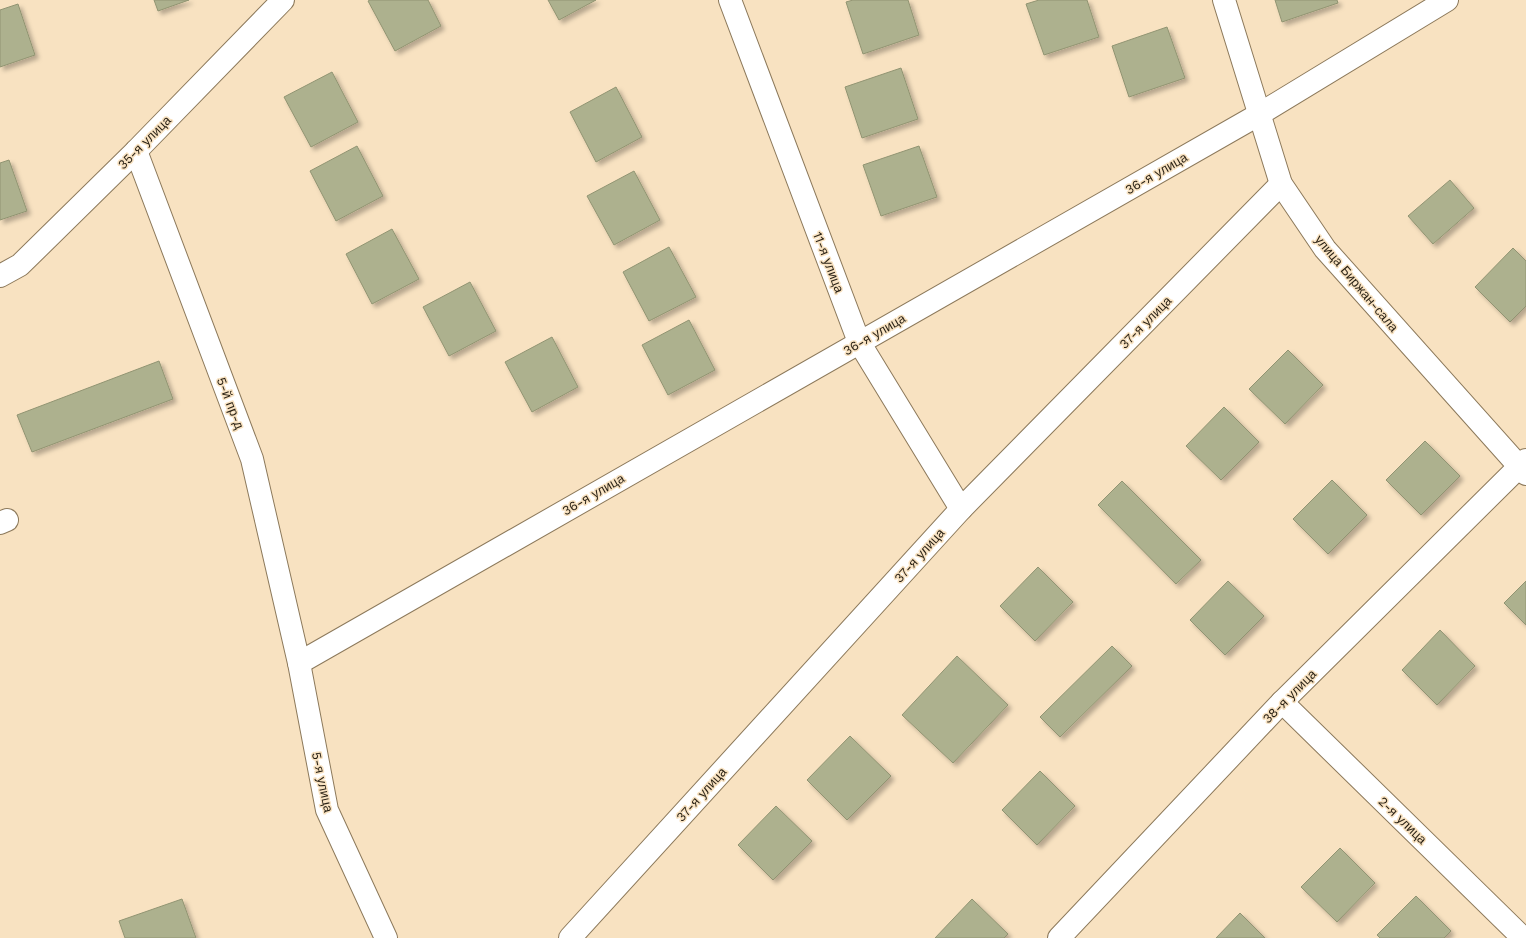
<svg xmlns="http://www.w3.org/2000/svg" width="1526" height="938" viewBox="0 0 1526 938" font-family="'Work Sans',sans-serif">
<defs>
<filter id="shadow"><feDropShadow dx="3.5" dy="3.5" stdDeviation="2" flood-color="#0004"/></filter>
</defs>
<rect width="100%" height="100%" fill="#f8e2c1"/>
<g fill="#adb18e" stroke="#919472" filter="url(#shadow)">
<polygon points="154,0 189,0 158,11"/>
<polygon points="370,0 428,0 441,26 395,51 368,1"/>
<polygon points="548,0 596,0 559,20"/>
<polygon points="853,0 908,0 919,35 863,54 846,2"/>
<polygon points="1039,0 1087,0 1099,37 1044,55 1026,4"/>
<polygon points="1275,0 1337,0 1338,3 1282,22"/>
<polygon points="18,4 35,55 0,67 0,10"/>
<polygon points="1167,27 1185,78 1129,97 1112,46"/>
<polygon points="901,68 918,119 862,138 845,87"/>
<polygon points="332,72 358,122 311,147 284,97"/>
<polygon points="616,87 642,137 596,162 570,112"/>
<polygon points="357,146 383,196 336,221 310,171"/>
<polygon points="919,146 937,197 881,216 863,165"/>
<polygon points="9,160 27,211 0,220 0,163"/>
<polygon points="634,171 660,220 614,245 587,196"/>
<polygon points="1450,180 1474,208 1433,244 1408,216"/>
<polygon points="392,229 419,279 372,304 346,254"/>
<polygon points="669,247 696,297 649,321 623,272"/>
<polygon points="1513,248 1526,261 1526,306 1510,322 1475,287"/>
<polygon points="470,282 496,331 449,356 423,307"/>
<polygon points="689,320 715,370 668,395 642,345"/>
<polygon points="552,337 578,387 532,412 505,362"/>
<polygon points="1288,350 1323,385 1285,424 1249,389"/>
<polygon points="159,361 173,399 32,452 17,415"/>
<polygon points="1224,407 1259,442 1221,480 1186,446"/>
<polygon points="1425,441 1460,476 1421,515 1386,480"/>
<polygon points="1332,480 1367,515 1328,554 1293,519"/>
<polygon points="1122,481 1201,560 1176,584 1098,505"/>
<polygon points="1038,567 1073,602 1035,641 1000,606"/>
<polygon points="1228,581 1264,616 1225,655 1190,620"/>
<polygon points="1526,581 1526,625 1504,603"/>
<polygon points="1440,630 1475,666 1437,705 1402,670"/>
<polygon points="1112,646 1132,666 1060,737 1040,717"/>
<polygon points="957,656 1008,705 953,763 902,715"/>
<polygon points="850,736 891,776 847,820 807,780"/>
<polygon points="1040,771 1075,806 1037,845 1002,810"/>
<polygon points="776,806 812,841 773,880 738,845"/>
<polygon points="1340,848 1375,883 1337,922 1301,887"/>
<polygon points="1416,896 1451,931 1444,938 1380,938 1377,935"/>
<polygon points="182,899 196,938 125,938 119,921"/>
<polygon points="972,899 1008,934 1004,938 935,938"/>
<polygon points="1240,913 1265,938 1216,938"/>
</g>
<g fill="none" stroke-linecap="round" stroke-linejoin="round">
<defs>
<g id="minor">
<polyline points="730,0 859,342 961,509"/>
<polyline points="1224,0 1281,184 1325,249 1526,474"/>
<polyline points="136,151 252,459 299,663 327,810 386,938"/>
<polyline points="0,276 20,265 136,151 283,0"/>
<polyline points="0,523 7,520"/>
<polyline points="299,663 1258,115 1447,0"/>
<polyline points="1282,702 1523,938"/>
<polyline points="570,938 961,509 1281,184"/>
<polyline points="1059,938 1282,702 1526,460"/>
</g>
</defs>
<use href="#minor" stroke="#8c795b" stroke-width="24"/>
<use href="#minor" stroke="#fff" stroke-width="22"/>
</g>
<g text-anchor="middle" stroke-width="3" stroke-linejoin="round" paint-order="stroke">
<g font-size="13" fill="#271f13" stroke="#f8e2c1">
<text transform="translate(144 142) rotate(-45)" y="5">35-я улица</text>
<text transform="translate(1156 173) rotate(-30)" y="5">36-я улица</text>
<text transform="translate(829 262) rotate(69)" y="5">11-я улица</text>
<text transform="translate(1357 283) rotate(50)" y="5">улица Биржан-сала</text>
<text transform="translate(1145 322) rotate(-45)" y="5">37-я улица</text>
<text transform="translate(874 334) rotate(-30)" y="5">36-я улица</text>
<text transform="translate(231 403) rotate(69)" y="5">5-й пр-д</text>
<text transform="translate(593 494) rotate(-30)" y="5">36-я улица</text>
<text transform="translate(919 555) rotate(-48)" y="5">37-я улица</text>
<text transform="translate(1289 696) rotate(-45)" y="5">38-я улица</text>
<text transform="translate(323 782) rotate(78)" y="5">5-я улица</text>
<text transform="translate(701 794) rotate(-48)" y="5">37-я улица</text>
<text transform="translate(1403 820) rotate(44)" y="5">2-я улица</text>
</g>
</g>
</svg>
